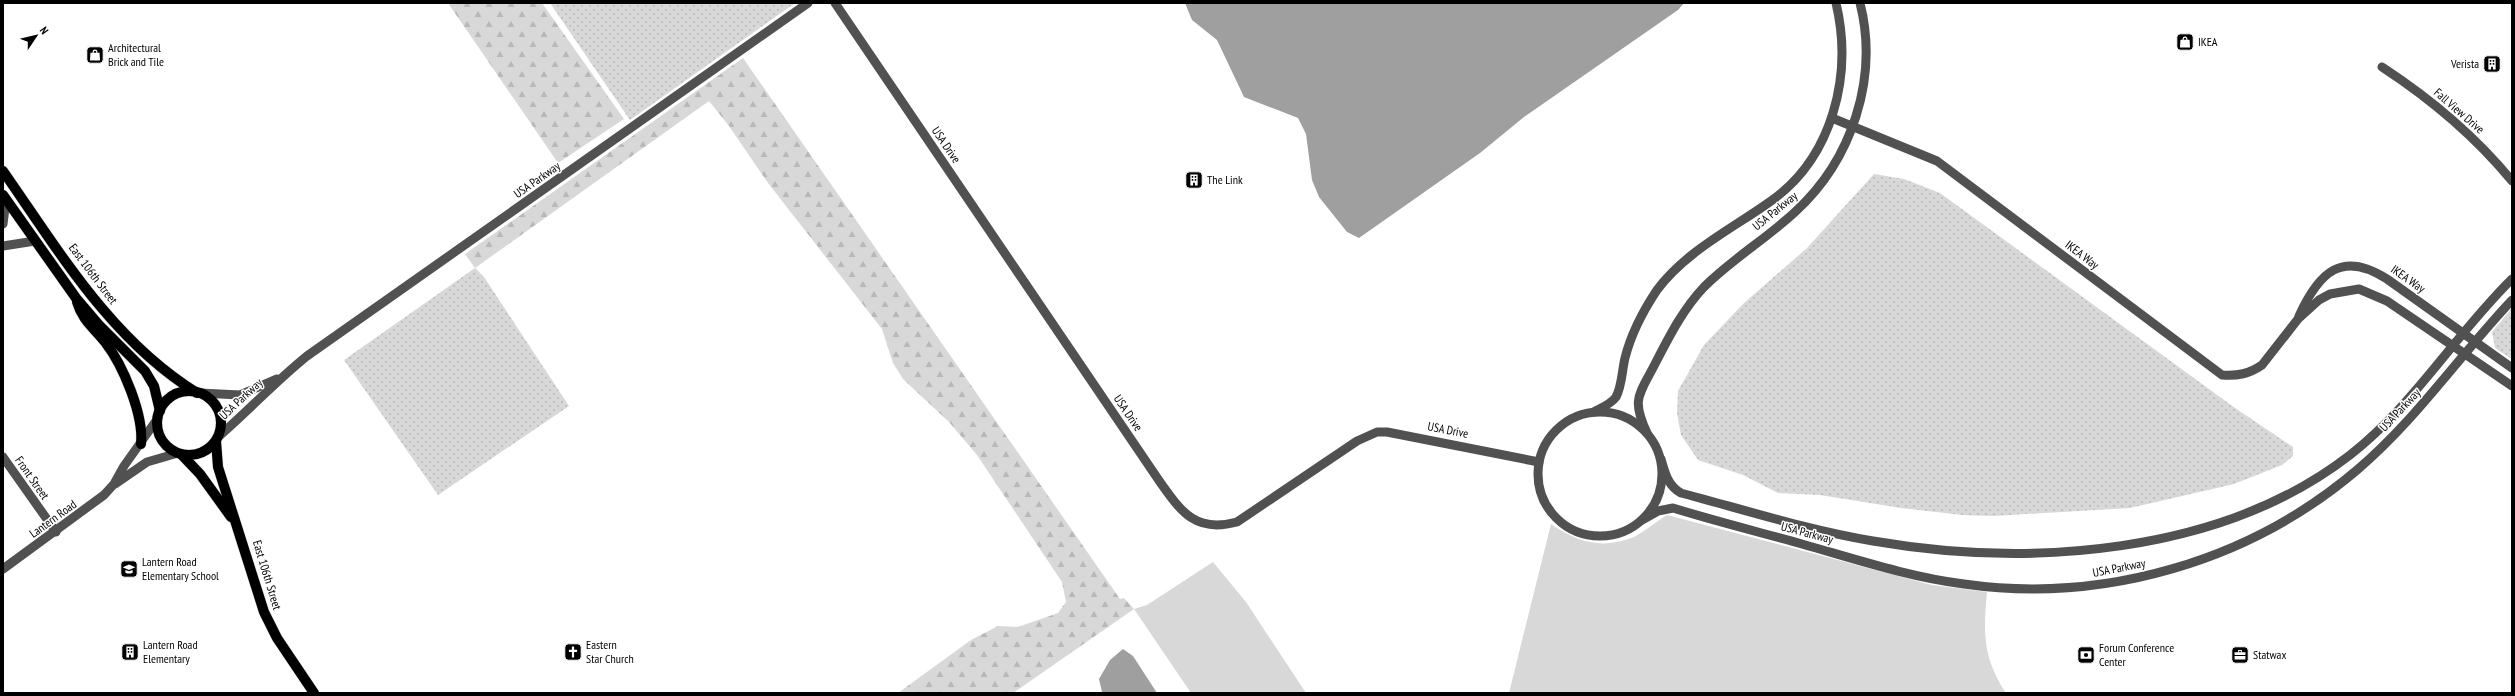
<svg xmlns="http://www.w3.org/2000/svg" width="2515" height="696" viewBox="0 0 2515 696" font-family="'PT Sans Narrow',sans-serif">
<defs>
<pattern id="grass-dots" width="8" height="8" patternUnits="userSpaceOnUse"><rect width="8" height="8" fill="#d8d8d8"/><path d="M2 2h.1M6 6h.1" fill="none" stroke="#b8b8b8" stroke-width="1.8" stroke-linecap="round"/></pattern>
<pattern id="forest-firs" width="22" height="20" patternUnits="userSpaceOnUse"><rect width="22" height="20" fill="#d8d8d8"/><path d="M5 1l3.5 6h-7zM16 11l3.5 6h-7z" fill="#b8b8b8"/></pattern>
</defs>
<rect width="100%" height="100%" fill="#fff"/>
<g fill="url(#grass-dots)">
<polygon points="550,3 795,3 630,120"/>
<polygon points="1874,174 1904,179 1940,193 2235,408 2293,447 2293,456 2282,465 2234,484 2130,508 1993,516 1962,515 1901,508 1820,495 1778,493 1743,475 1698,460 1681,435 1677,413 1678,391 1704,345 1743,304 1807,248"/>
<polygon points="475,268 484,277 569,406 438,495 344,360"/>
<polygon points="2512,308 2512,359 2495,348 2492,332"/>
</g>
<g fill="url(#forest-firs)">
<polygon points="448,3 542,3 624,119 558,163"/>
<polygon points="743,58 1120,599 1124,598 1134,609 1013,693 898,693 971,640 998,626 1018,627 1058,613 1066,602 1062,582 977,455 949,422 903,379 893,363 882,329 768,183 729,126 709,101 475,268 465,254"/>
</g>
<g fill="#d8d8d8">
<path d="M1667,515l265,70 55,7c-4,41 -4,66 19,101h-497l42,-169c26,18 51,26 83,13 11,-6 22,-15 33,-22z"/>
<polygon points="1213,562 1246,602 1306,693 1191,693 1134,609 1147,605"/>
</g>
<g fill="#9f9f9f">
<polygon points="1185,3 1684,3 1678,10 1524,117 1480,153 1359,238 1347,232 1319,197 1312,180 1306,134 1298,118 1244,97 1217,40 1192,20"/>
<polygon points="1123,649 1133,656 1157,693 1102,692 1099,679 1110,660"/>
</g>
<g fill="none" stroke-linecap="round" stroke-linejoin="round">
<defs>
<g id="major">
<path d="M3,171c56,80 108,169 194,222"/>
<polyline points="3,195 76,298 99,325 145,371 154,386 160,411"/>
<path d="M77,302c5,18 17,26 28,40 18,23 39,73 36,102"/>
<circle cx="189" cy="423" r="32"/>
<polyline points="216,441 218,467 264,612 277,638 314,693"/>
<polyline points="181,454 200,474 231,517"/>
</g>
</defs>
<use href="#major" stroke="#dbdbdb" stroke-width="11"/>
<g stroke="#515151" stroke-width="9">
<path d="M835,3l325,479c22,31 36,51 77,40l120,-81 20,-9h10l152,30"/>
<path d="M2382,67c49,32 93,69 130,114"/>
<path d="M1832,118l105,43 285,214c16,1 27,-1 40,-10l36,-46 21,-19 11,-6 29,-5 28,12 125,85"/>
<polyline points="3,224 6,200"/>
<polyline points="3,246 35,241"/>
<path d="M2299,316c20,-44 43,-66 88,-37l125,89"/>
<polyline points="200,393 240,395 277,379"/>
<path d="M1594,412c7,-4 17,-8 22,-15 6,-11 6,-27 9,-39 6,-24 18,-47 32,-68 29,-39 75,-61 114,-89 62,-44 82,-126 65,-198"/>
<circle cx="1600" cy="474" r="62"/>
<path d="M1647,433c-16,-34 -8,-38 8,-69 14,-27 28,-55 49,-77 28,-28 62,-48 91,-75 57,-52 84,-134 65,-209"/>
<path d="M218,437c30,-26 58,-56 89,-81l501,-353"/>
<polyline points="3,457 56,532"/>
<path d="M1661,459c4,14 7,27 20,34 64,17 127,37 192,48 156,27 348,14 477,-86 63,-49 105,-120 162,-176"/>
<polyline points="115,484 147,462 178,453"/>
<path d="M1642,520l16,-9 15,-3c42,13 86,24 129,36 53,15 107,33 162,40 140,20 286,-23 393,-114 59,-50 102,-114 155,-170"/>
<polyline points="3,569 104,495 114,484 124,466 158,418"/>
</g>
<use href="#major" stroke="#000" stroke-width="10"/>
</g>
<defs>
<symbol id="shop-square" viewBox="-11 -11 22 22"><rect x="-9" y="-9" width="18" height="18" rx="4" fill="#000" stroke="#fff"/><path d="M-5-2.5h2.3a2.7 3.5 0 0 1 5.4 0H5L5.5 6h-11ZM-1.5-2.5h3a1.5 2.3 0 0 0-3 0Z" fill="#fff"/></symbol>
<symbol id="building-square" viewBox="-11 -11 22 22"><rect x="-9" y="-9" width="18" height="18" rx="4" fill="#000" stroke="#fff"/><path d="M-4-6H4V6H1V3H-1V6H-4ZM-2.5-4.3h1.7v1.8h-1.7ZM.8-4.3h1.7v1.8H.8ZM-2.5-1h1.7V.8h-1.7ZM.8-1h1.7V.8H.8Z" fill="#fff"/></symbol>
<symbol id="school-square" viewBox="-11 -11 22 22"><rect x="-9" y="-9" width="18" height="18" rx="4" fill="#000" stroke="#fff"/><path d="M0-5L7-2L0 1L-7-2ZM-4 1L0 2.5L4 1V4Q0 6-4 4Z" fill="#fff"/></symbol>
<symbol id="church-square" viewBox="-11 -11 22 22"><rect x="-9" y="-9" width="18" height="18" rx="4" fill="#000" stroke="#fff"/><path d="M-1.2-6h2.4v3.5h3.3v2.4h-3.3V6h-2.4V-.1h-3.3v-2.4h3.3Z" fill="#fff"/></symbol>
<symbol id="bank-square" viewBox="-11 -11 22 22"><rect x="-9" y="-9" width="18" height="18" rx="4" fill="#000" stroke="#fff"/><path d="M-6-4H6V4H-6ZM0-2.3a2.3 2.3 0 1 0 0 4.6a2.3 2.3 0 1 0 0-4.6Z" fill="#fff"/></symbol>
<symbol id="office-square" viewBox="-11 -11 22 22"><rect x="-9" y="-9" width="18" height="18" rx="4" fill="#000" stroke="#fff"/><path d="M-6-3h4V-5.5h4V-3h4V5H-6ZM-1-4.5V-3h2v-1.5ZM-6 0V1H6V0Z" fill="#fff"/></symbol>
</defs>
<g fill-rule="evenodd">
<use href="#shop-square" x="2175" y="32" width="20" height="20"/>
<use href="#shop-square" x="85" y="45" width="20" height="20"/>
<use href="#building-square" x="2482" y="54" width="20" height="20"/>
<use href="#building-square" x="1184" y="170" width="20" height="20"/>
<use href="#school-square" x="119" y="559" width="20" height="20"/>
<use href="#building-square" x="120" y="642" width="20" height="20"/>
<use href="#church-square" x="563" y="642" width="20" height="20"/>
<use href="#bank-square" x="2076" y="645" width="20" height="20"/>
<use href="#office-square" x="2230" y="645" width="20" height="20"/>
</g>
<g text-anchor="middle" stroke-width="3" stroke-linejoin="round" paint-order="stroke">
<g font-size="12" fill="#000" stroke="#fff" text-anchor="start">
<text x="2198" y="46">IKEA</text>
<text x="108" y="52">Architectural<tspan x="108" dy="14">Brick and Tile</tspan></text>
<text x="2479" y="68" text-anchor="end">Verista</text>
<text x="1207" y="184">The Link</text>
<text x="142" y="566">Lantern Road<tspan x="142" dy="14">Elementary School</tspan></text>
<text x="143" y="649">Lantern Road<tspan x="143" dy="14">Elementary</tspan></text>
<text x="586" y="649">Eastern<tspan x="586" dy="14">Star Church</tspan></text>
<text x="2099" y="652">Forum Conference<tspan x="2099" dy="14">Center</tspan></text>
<text x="2253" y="659">Statwax</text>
</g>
<g font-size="12" fill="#000" stroke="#fff">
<text transform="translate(2459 111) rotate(41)" y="4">Fall View Drive</text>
<text transform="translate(946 145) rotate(56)" y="4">USA Drive</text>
<text transform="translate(537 180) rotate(-35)" y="4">USA Parkway</text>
<text transform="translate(1775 211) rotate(-39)" y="4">USA Parkway</text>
<text transform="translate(2082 255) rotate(37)" y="4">IKEA Way</text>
<text transform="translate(93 274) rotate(53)" y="4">East 106th Street</text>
<text transform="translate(2408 279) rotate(35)" y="4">IKEA Way</text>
<text transform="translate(241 399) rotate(-43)" y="4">USA Parkway</text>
<text transform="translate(2400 410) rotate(-47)" y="4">USA Parkway</text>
<text transform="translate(1128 413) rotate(56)" y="4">USA Drive</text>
<text transform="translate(1448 430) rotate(11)" y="4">USA Drive</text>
<text transform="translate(32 478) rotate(55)" y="4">Front Street</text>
<text transform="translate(53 519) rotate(-36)" y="4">Lantern Road</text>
<text transform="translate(1807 533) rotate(15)" y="4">USA Parkway</text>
<text transform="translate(2119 568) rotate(-11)" y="4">USA Parkway</text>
<text transform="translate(267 575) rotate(73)" y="4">East 106th Street</text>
</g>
</g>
<rect width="2515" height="696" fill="none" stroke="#000000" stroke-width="8"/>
<g transform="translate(36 36) rotate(55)" stroke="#ffffff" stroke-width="3" paint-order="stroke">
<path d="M0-3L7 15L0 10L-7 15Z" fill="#000000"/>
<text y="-6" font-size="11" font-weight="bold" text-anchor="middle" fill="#000000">N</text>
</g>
</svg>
